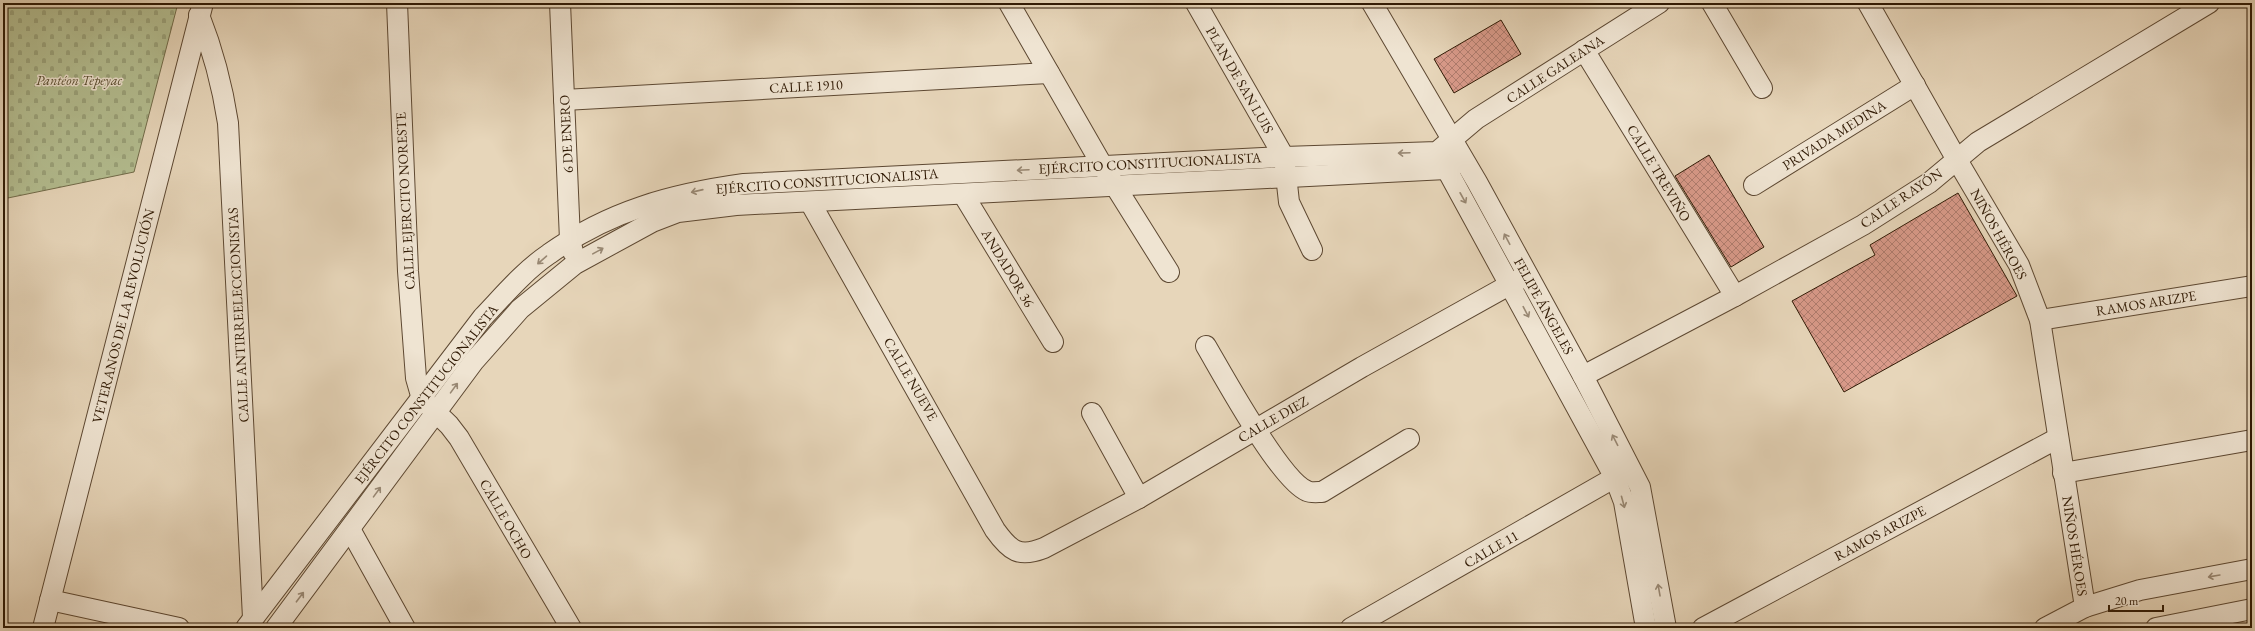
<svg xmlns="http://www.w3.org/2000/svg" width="2255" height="631" viewBox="0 0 2255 631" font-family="'EB Garamond',serif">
<defs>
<pattern id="cemetery-stones" width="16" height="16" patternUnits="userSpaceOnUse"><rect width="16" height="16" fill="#b4be91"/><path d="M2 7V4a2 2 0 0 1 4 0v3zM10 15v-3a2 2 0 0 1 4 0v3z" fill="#9ba37b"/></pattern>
<pattern id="building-cross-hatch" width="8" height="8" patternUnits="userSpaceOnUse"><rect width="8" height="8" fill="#d99a8a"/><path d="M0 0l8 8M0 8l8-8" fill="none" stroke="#b07d6f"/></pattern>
</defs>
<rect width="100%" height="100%" fill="#e7d6ba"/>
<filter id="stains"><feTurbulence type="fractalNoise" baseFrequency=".005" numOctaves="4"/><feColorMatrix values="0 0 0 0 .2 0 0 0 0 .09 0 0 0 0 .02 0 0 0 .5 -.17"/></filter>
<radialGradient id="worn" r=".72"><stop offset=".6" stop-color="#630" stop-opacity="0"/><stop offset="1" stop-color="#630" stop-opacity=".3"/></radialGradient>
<polygon fill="url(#cemetery-stones)" stroke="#726c4a" points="3,3 178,3 134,172 3,199"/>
<g fill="url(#building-cross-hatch)" stroke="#2f1904">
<polygon points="1501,20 1521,54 1454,93 1434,59"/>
<polygon points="1709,155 1764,247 1731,267 1675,176"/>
<polygon points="1958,193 2017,296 1844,392 1792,301 1875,255 1870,245"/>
</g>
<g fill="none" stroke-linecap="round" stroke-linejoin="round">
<defs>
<g id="minor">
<polyline points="397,3 408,271 416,378 422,399 449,425 459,438 571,628"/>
<polyline points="560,3 570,240 573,252"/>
<polyline points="1009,3 1102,165 1169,272"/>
<polyline points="1196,3 1284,157 1289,202 1312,250"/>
<polyline points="1372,3 1477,182 1583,376 1640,487 1666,628"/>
<polyline points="1712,3 1762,88"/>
<polyline points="1868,3 1957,160 2019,265 2040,320 2085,607"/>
<path d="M199,15c15,38 23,69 29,108l25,495"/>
<polyline points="1584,50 1735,296"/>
<polyline points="564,100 1049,73"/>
<polyline points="1440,157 1615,478 1624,502 1646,628"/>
<polyline points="1754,185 1915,85"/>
<polyline points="963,194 1053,342"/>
<path d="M810,202l185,328c15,21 24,28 49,18l95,-50 223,-131 165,-92"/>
<polyline points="2040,320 2252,286"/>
<path d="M1206,346c17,29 74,134 101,145 4,2 11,1 15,1l87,-53"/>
<polyline points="1583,376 1735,296 1863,225 1929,183 1978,142 2209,3"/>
<polyline points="1092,413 1139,498"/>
<polyline points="2063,473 2252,440"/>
<polyline points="350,529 405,628"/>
<polyline points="50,600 179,628"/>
<polyline points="43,628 203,3"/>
<path d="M246,628l237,-311c21,-22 41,-46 66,-63 60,-43 123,-60 195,-70l540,-27 153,-5 39,-33 183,-116"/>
<polyline points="276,628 474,361 520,309 575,264 652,222 678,212 736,205 1446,169 1463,160"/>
<polyline points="1351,628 1626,471"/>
<polyline points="1703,628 2058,438"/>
<polyline points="2045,628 2085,607 2140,590 2252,569"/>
<polyline points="2156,628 2252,609"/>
</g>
</defs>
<use href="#minor" stroke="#5d4832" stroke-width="22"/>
<use href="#minor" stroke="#efe4d2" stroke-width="20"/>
</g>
<defs><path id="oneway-shaft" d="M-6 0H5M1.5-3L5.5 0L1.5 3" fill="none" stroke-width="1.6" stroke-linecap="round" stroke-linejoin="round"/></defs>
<g stroke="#998975">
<use href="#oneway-shaft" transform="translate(1404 153) rotate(178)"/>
<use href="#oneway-shaft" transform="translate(1023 170) rotate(177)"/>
<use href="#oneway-shaft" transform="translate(697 191) rotate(167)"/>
<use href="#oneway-shaft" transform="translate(1463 198) rotate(61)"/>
<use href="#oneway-shaft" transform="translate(1507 239) rotate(-118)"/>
<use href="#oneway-shaft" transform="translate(598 251) rotate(-29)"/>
<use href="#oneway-shaft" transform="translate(542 260) rotate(139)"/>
<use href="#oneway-shaft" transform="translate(1526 312) rotate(62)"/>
<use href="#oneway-shaft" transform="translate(454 388) rotate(-54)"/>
<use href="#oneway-shaft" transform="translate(1615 440) rotate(-117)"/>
<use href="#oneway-shaft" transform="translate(377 492) rotate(-54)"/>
<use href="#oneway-shaft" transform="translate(1623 502) rotate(75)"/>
<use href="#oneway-shaft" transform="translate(2214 576) rotate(170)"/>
<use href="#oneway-shaft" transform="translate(1659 590) rotate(-100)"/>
<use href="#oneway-shaft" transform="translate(300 597) rotate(-53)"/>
</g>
<g text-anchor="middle" stroke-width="3" stroke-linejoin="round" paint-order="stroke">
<g font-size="14" fill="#2f1904" stroke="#efe4d2">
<text transform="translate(1555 69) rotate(-33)" y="5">CALLE GALEANA</text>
<text transform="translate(1240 80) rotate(60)" y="5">PLAN DE SAN LUIS</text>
<text transform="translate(806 86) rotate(-3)" y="5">CALLE 1910</text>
<text transform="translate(566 134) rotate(-93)" y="5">6 DE ENERO</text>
<text transform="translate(1834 135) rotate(-32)" y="5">PRIVADA MEDINA</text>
<text transform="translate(1150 163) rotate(-3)" y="5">EJÉRCITO CONSTITUCIONALISTA</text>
<text transform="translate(1659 173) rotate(59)" y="5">CALLE TREVIÑO</text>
<text transform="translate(827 181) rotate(-4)" y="5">EJÉRCITO CONSTITUCIONALISTA</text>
<text transform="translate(1901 198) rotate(-34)" y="5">CALLE RAYÓN</text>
<text transform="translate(405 201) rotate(-93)" y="5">CALLE EJERCITO NORESTE</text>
<text transform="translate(1999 234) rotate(61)" y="5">NIÑOS HÉROES</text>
<text transform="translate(1008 268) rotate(59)" y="5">ANDADOR 36</text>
<text transform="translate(2146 303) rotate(-9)" y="5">RAMOS ARIZPE</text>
<text transform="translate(1544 306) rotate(61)" y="5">FELIPE ÁNGELES</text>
<text transform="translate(238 315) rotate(-93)" y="5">CALLE ANTIRREELECCIONISTAS</text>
<text transform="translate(123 316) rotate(-76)" y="5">VETERANOS DE LA REVOLUCIÓN</text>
<text transform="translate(911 379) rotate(60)" y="5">CALLE NUEVE</text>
<text transform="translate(426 394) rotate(-52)" y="5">EJÉRCITO CONSTITUCIONALISTA</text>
<text transform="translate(1273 419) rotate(-30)" y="5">CALLE DIEZ</text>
<text transform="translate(506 519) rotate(60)" y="5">CALLE OCHO</text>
<text transform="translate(1880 533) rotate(-28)" y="5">RAMOS ARIZPE</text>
<text transform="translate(2075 546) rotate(81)" y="5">NIÑOS HÉROES</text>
<text transform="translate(1491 549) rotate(-30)" y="5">CALLE 11</text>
</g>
<g font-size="14" font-style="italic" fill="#574b2e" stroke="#efe4d2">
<text x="79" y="85">Pantéon Tepeyac</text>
</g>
</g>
<rect width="2255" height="631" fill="none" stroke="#e7d6ba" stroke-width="16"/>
<rect x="4" y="4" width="2247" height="623" fill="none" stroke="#2f1904" stroke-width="2"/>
<rect x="8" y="8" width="2239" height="615" fill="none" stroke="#2f1904"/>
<path d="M2109 605v6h54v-6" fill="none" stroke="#2f1904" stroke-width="2"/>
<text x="2115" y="605" font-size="12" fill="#2f1904" stroke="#efe4d2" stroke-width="3" paint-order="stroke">20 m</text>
<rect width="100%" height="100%" filter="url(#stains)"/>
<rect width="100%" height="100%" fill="url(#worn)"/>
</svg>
